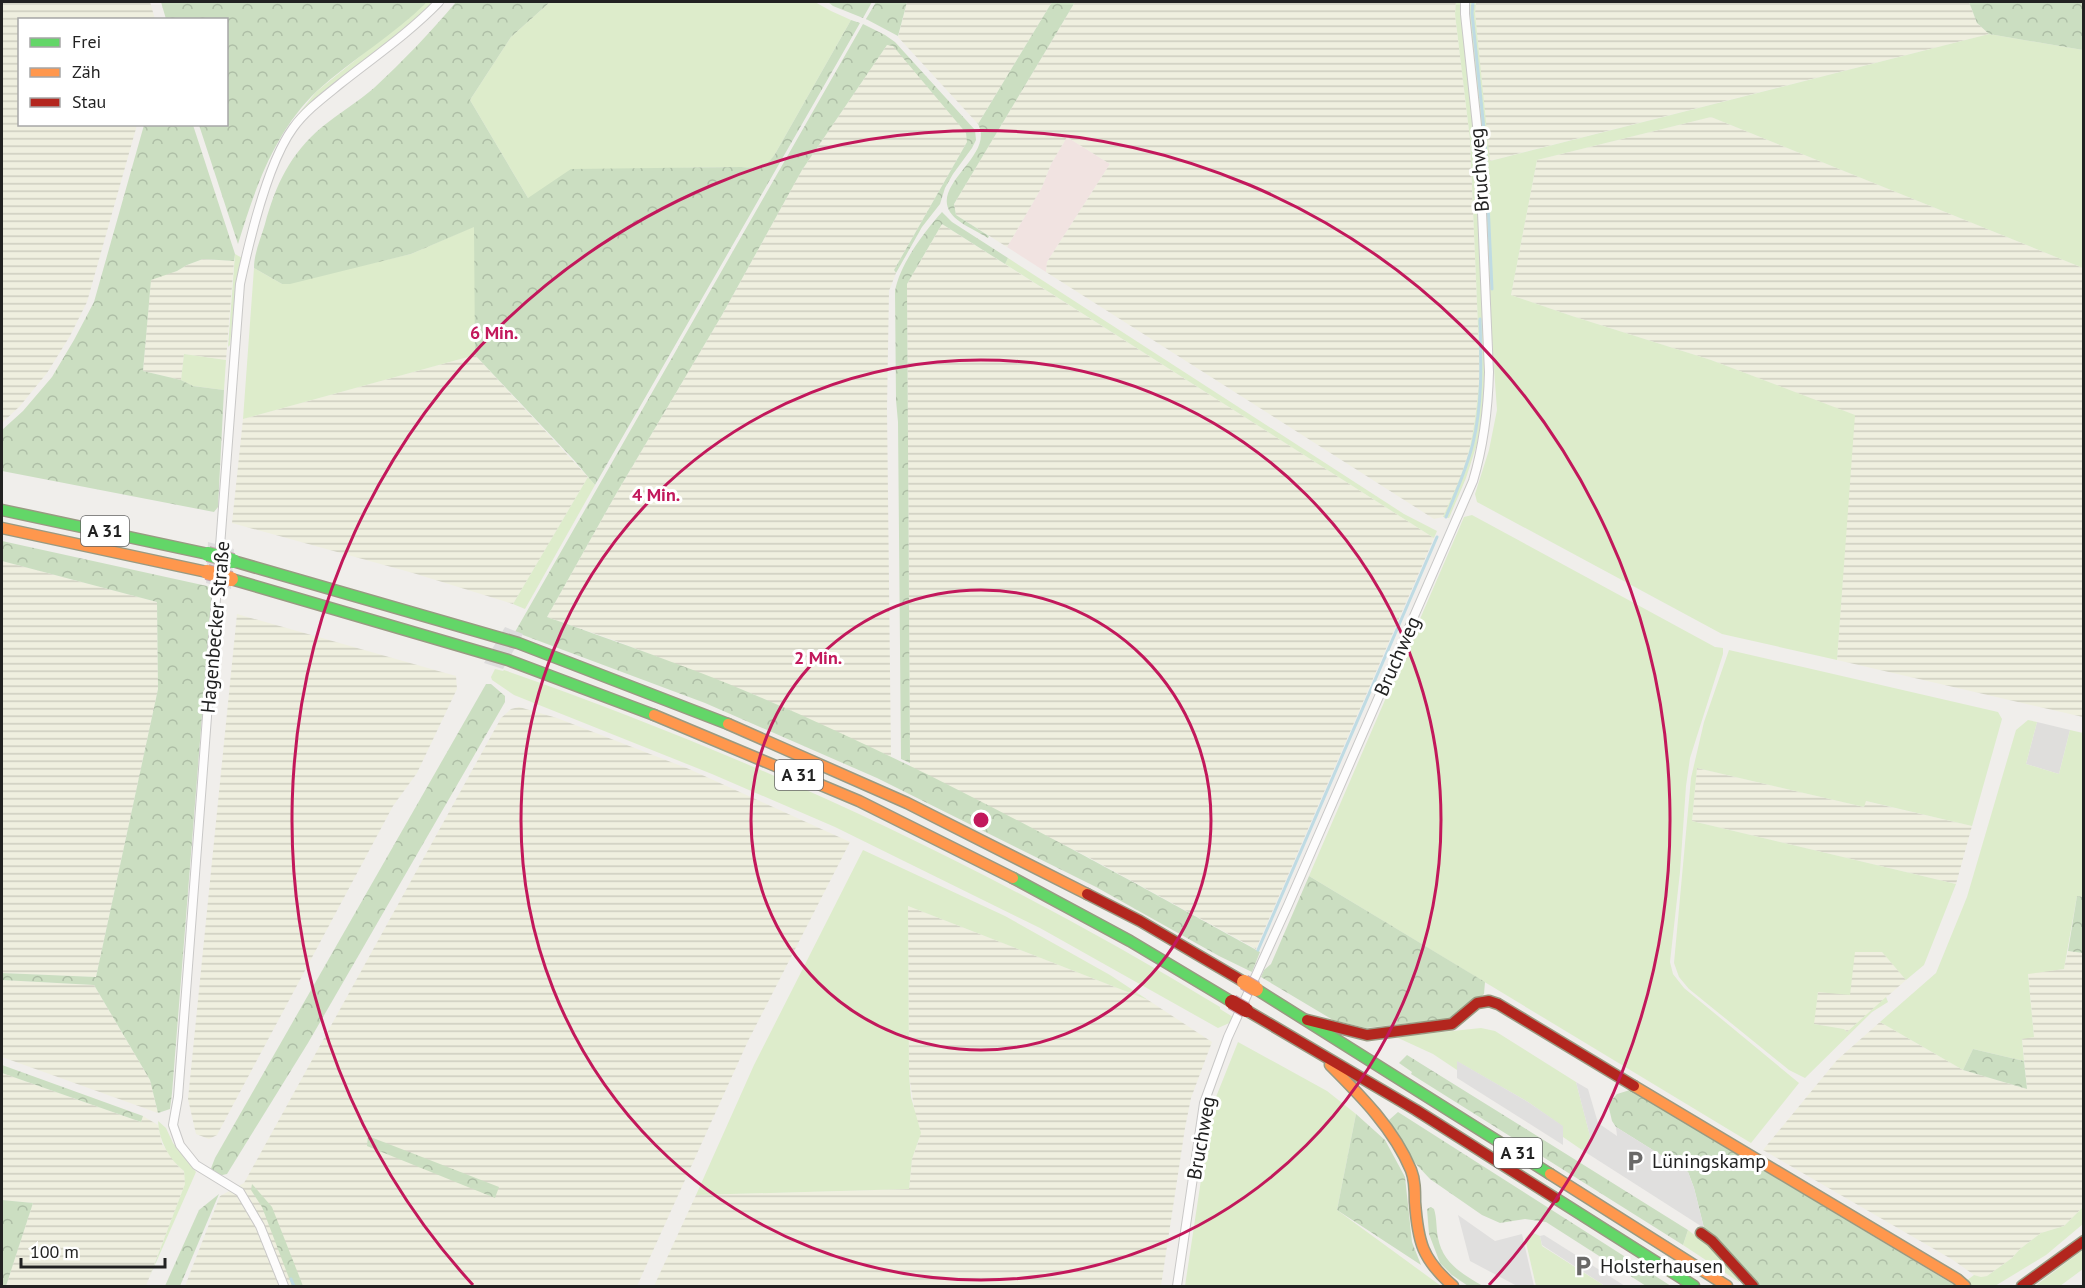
<svg xmlns="http://www.w3.org/2000/svg" width="2085" height="1288" viewBox="0 0 2085 1288" font-family="'PT Sans',sans-serif">
<defs>
<pattern id="farmland-rules" width="6" height="5" patternUnits="userSpaceOnUse" patternTransform="scale(1.5)"><rect width="6" height="5" fill="#efefdf"/><path d="M0 2.5h6" fill="none" stroke="#cdcdbf"/></pattern>
<pattern id="forest-crowns" width="20" height="18" patternUnits="userSpaceOnUse" patternTransform="scale(1.5)"><rect width="20" height="18" fill="#cbdec1"/><path d="M2 6a3 3 0 1 1 6 0M12 15a3 3 0 1 1 6 0" fill="none" stroke="#aebea6"/></pattern>
</defs>
<rect width="100%" height="100%" fill="#f0eeeb"/>
<polygon fill="#dfdedc" points="2037,722 2070,730 2059,774 2026,764"/>
<polygon fill="#f1e3e1" points="1067,137 1110,164 1047,262 1046,272 1007,247 1042,187 1051,164"/>
<g fill="url(#farmland-rules)">
<polygon points="2,2 150,2 155,19 20,20 20,124 137,125 87,302 70,336 47,373 20,406 2,423"/>
<polygon points="907,2 1052,2 978,124 898,37"/>
<polygon points="1075,2 1456,2 1455,14 1470,139 1480,372 1477,408 1471,443 1461,477 1443,517 1434,519 1046,272 1047,262 1110,164 1067,137 1051,164 1042,187 1007,247 956,215 954,204"/>
<polygon points="1476,2 1969,2 1977,23 1989,34 1489,161 1475,13"/>
<polygon points="887,45 893,45 967,134 967,142 894,270 896,273 889,291 887,409 891,757 755,695 619,642 547,617 616,494 722,315 802,170"/>
<polygon points="1711,117 2083,268 2083,717 1837,660 1854,415 1711,360 1572,316 1511,295 1537,160"/>
<polygon points="942,224 1434,538 1256,949 1088,857 910,767 907,284"/>
<polygon points="203,259 234,261 226,360 184,354 181,380 143,371 151,279 177,271 187,265"/>
<polygon points="475,355 588,477 513,604 413,573 232,523 243,419"/>
<polygon points="2,561 157,602 158,689 96,977 2,973"/>
<polygon points="237,614 456,676 457,689 417,773 393,806 217,1135 209,1139 196,1134 188,1099"/>
<polygon points="519,707 557,718 689,769 850,842 748,1041 637,1286 185,1286 220,1196 244,1183 501,718 511,709"/>
<polygon points="1697,768 1864,807 1865,801 1972,826 1956,884 1692,821"/>
<polygon points="908,906 1148,1000 1212,1042 1191,1098 1185,1128 1161,1286 654,1286 696,1195 909,1189 912,1159 919,1140 909,1075"/>
<polygon points="2068,951 2083,953 2083,1207 2064,1226 2041,1233 2020,1249 2012,1258 1987,1276 1981,1277 1974,1275 1953,1260 1763,1150 1837,1060 1880,1022 1963,1070 2027,1089 2022,1038 2034,1036 2028,973 2064,969"/>
<polygon points="1854,952 1882,952 1906,980 1847,1032 1844,1029 1813,1024 1818,992"/>
<polygon points="2,980 94,985 150,1080 158,1113 2,1057"/>
<polygon points="2,1073 141,1122 143,1116 158,1125 162,1144 178,1166 184,1171 185,1184 146,1286 6,1286 33,1203 2,1200"/>
</g>
<g fill="#ddeccb">
<polygon points="427,2 434,2 387,43 330,86 288,127 316,92"/>
<polygon points="550,2 815,2 831,11 851,20 775,154 770,162 759,168 741,167 676,168 528,198 470,100 511,37"/>
<path d="M1456,2h5v12l14,127 10,230 -2,38 -6,35 -11,34 -17,40 -6,-1c11,-25 23,-49 28,-75 5,-23 7,-47 9,-70l-10,-233 -15,-125z"/>
<polygon points="1468,2 1476,2 1475,13 1490,161 1989,34 2083,50 2083,268 1711,117 1537,160 1511,295 1572,316 1711,360 1855,415 1837,660 1722,634 1477,502 1475,494 1489,450 1497,410"/>
<polygon points="475,226 475,355 243,419 254,268 282,284 411,254"/>
<polygon points="235,254 242,258 234,302 230,345 228,347"/>
<polygon points="1008,258 1404,514 1437,531 1434,538 1005,264"/>
<polygon points="184,354 226,360 224,390 193,386 181,380"/>
<polygon points="588,477 595,485 525,609 513,604"/>
<polygon points="1472,515 1715,647 1723,648 1723,654 1690,758 1686,786 1680,872 1670,962 1673,974 1684,988 1799,1083 1751,1143 1309,876 1464,517"/>
<polygon points="1729,650 1998,712 2002,719 1972,826 1866,801 1864,807 1697,768 1692,821 1956,884 1924,965 1906,980 1882,952 1855,952 1850,995 1818,992 1814,1024 1844,1029 1847,1032 1886,997 1888,1002 1872,1012 1805,1078 1789,1070 1689,989 1679,977 1674,963 1691,778 1704,722"/>
<path d="M495,669l8,2 1,-1c252,88 488,199 716,337v2l13,8 1,4 -16,7 -178,-100 -205,-101 -123,-53 -198,-79 -22,-15 -1,-3z"/>
<polygon points="2028,720 2037,722 2026,764 2059,774 2070,730 2083,733 2083,897 2077,896 2064,969 2028,974 2034,1037 2022,1039 2024,1061 1973,1049 1963,1070 1880,1022 1936,973 1967,897 2016,730"/>
<polygon points="863,850 1005,916 1110,975 1148,1000 908,906 909,1075 911,1097 921,1133 912,1159 909,1189 696,1195 754,1065"/>
<polygon points="1481,1028 1495,1031 1576,1082 1590,1136 1588,1145 1582,1150 1563,1137 1562,1126 1528,1102 1458,1062 1457,1070 1433,1054 1396,1037"/>
<polygon points="1238,1042 1327,1091 1356,1114 1337,1210 1441,1286 1185,1286 1212,1107"/>
<path d="M158,1121l8,7 7,15 23,29 -46,104 35,-92 -1,-13c-15,-12 -25,-30 -26,-50z"/>
<polygon points="2083,1207 2083,1224 2046,1255 1995,1286 1971,1286 1966,1281 1974,1275 1981,1277 1987,1276 2012,1258 2020,1249 2041,1233 2064,1226"/>
<polygon points="1688,1230 1710,1247 1740,1280 1739,1282 1683,1245"/>
<polygon points="1531,1232 1540,1236 1542,1246 1605,1286 1536,1286 1525,1238"/>
<polygon points="2083,1250 2083,1269 2060,1286 2035,1286"/>
</g>
<g fill="url(#forest-crowns)">
<path d="M161,2h266c-33,33 -75,57 -110,89 -43,41 -62,98 -79,153l-39,-119 27,-1v-104l-60,-1z"/>
<path d="M456,2h94l-39,35 -41,63 58,98 43,-29 170,-2c18,1 23,3 34,-13l76,-134 9,3 -265,462 -22,-26 -98,-104 -1,-128 -63,27 -121,30h-8l-28,-16c0,-15 7,-30 11,-44 11,-40 25,-70 57,-97 17,-14 36,-25 52,-39 29,-27 57,-56 82,-86z"/>
<polygon points="828,2 872,2 863,18 833,6"/>
<polygon points="876,2 907,2 898,36 866,19"/>
<path d="M1052,2h23l-121,202 2,11 33,21 -1,2c-11,-7 -31,-15 -38,-26 -18,-29 45,-57 28,-88z"/>
<polygon points="1969,2 2083,2 2083,50 1989,34 1977,23"/>
<path d="M863,24l22,11 10,7 80,88 1,10 -4,8 -19,26 -8,14 -5,16 -18,23 -26,46 -2,-3 73,-128 -1,-9 -73,-87 -6,-1 -85,125 -80,145 -106,179 -69,123c70,25 140,49 208,78 175,74 340,166 505,257l-8,20 -33,-16 -123,-69 -219,-109 -172,-75 -190,-71z"/>
<polygon points="144,125 193,125 235,254 234,261 203,259 187,265 177,271 151,280 143,371 181,380 193,386 224,390 218,507 214,512 2,471 2,430 23,411 52,377 74,340 94,302"/>
<path d="M942,212l10,10 56,36 -3,6 -63,-40 -35,60 3,479 -9,-4 -3,-337 -2,-22 -1,-109c5,-27 29,-59 47,-79z"/>
<polygon points="2,541 207,586 212,590 172,1093 170,1109 158,1113 150,1080 94,985 2,980 2,973 96,977 158,689 157,602 2,561"/>
<polygon points="486,684 491,684 505,696 505,702 308,1043 227,1174 218,1176 210,1171 215,1158"/>
<polygon points="1309,876 1485,982 1484,994 1455,1018 1366,1028 1333,1020 1261,977 1264,970 1271,964"/>
<polygon points="2077,896 2083,897 2083,953 2068,951"/>
<polygon points="1973,1049 2024,1061 2027,1089 1963,1070"/>
<polygon points="1407,1055 1688,1230 1683,1245 1411,1074 1412,1072 1399,1063"/>
<polygon points="2,1065 143,1116 141,1122 2,1073"/>
<polygon points="1630,1090 1956,1286 1760,1286 1704,1228 1694,1188 1688,1172 1616,1127 1612,1121 1608,1104 1617,1094"/>
<polygon points="1398,1112 1671,1286 1646,1286 1546,1222 1525,1219 1500,1223 1482,1215 1430,1179 1414,1162 1389,1120"/>
<polygon points="1356,1114 1385,1140 1405,1177 1412,1242 1421,1265 1337,1210"/>
<polygon points="368,1136 499,1187 495,1198 367,1146"/>
<polygon points="252,1184 272,1207 303,1286 292,1286 262,1207 251,1190"/>
<polygon points="219,1194 180,1286 165,1286 199,1210"/>
<polygon points="2,1200 33,1203 6,1286 2,1286"/>
<path d="M1431,1207l3,2c3,9 2,19 4,29 5,25 24,36 45,48h-15l-16,-11 -12,-12 -11,-29 -2,-25z"/>
</g>
<g fill="#e0dfde">
<polygon points="1457,1061 1528,1102 1563,1126 1563,1145 1457,1078"/>
<polygon points="1576,1082 1588,1089 1598,1123 1617,1136 1616,1127 1688,1172 1694,1188 1704,1228 1582,1150 1588,1145 1590,1136"/>
<polygon points="1458,1215 1495,1241 1522,1234 1534,1286 1517,1286 1470,1261"/>
<polygon points="1544,1235 1625,1286 1605,1286 1542,1245 1540,1236"/>
</g>
<g fill="#dedddd">
<polygon points="208,542 234,549 231,589 206,583"/>
<polygon points="505,627 523,634 503,669 484,663"/>
</g>
<g fill="none" stroke-linecap="round" stroke-linejoin="round">
<g stroke="#bfdbe3" stroke-width="3">
<polyline points="1473,2 1472,13 1485,139 1492,289"/>
<path d="M1446,517c10,-25 21,-49 27,-74 10,-41 8,-83 7,-124"/>
<polyline points="1258,950 1437,537"/>
<polyline points="291,1279 294,1286"/>
</g>
<defs>
<g id="street">
<path d="M284,1286l-24,-60 -20,-34 -44,-27 -16,-20 -7,-20 5,-28 62,-813c9,-42 28,-122 53,-156 12,-17 31,-31 47,-44 34,-27 69,-51 99,-82"/>
<path d="M1177,1286l27,-183 24,-66 60,-132 185,-424c11,-37 15,-71 16,-109l-10,-228 -14,-130v-12"/>
</g>
<g id="fast">
<polyline points="2,510 208,554"/>
<polyline points="233,561 518,643 728,724"/>
<polyline points="231,579 508,660 654,715"/>
<polyline points="1013,878 1130,941 1232,1002"/>
<polyline points="1256,989 1550,1174"/>
<polyline points="1555,1198 1694,1286"/>
</g>
<g id="slow">
<polyline points="2,528 207,572"/>
<polyline points="654,715 859,801 1013,878"/>
<polyline points="728,724 907,803 1087,894"/>
<path d="M1330,1065c31,31 64,64 81,105 4,10 4,21 4,32 3,40 7,57 38,84"/>
<polyline points="1634,1086 1957,1279 1965,1286"/>
<polyline points="1550,1174 1727,1286"/>
</g>
<g id="jam">
<polyline points="1087,894 1140,921 1244,982"/>
<polyline points="1246,1010 1416,1110 1555,1198"/>
<polyline points="1307,1020 1367,1035 1452,1024 1477,1003 1489,1001 1498,1004 1634,1086"/>
<polyline points="1701,1233 1712,1241 1753,1286"/>
<polyline points="2022,1286 2084,1241"/>
</g>
</defs>
<use href="#street" stroke="#c9c8c7" stroke-width="10"/>
<use href="#fast" stroke="#999a82" stroke-width="13"/>
<use href="#slow" stroke="#999a82" stroke-width="13"/>
<use href="#jam" stroke="#999a82" stroke-width="13"/>
<use href="#street" stroke="#fdfcfc" stroke-width="8"/>
<use href="#fast" stroke="#63d668" stroke-width="10"/>
<use href="#slow" stroke="#ff974d" stroke-width="10"/>
<use href="#jam" stroke="#b3261e" stroke-width="10"/>
<defs>
<polyline id="fast-bridge" points="208,554 233,561"/>
<g id="slow-bridge">
<polyline points="207,572 231,579"/>
<polyline points="1244,982 1256,989"/>
</g>
<polyline id="jam-bridge" points="1232,1002 1246,1010"/>
</defs>
<use href="#fast-bridge" stroke="#c5a2ac" stroke-width="16" stroke-linecap="butt"/>
<use href="#slow-bridge" stroke="#c5a2ac" stroke-width="16" stroke-linecap="butt"/>
<use href="#jam-bridge" stroke="#c5a2ac" stroke-width="16" stroke-linecap="butt"/>
<use href="#fast-bridge" stroke="#63d668" stroke-width="14"/>
<use href="#slow-bridge" stroke="#ff974d" stroke-width="14"/>
<use href="#jam-bridge" stroke="#b3261e" stroke-width="14"/>
</g>
<g fill="none" stroke="#c2185b" stroke-width="3">
<circle cx="981" cy="820" r="230"/>
<circle cx="981" cy="820" r="460"/>
<path d="M473 1285A689 689 0 1 1 1489 1285"/>
</g>
<defs>
<symbol id="parking-bare" viewBox="-9 -9 18 18"><path d="M-3.5-5.5H1a3.5 3.5 0 0 1 0 7H-1V5.5H-3.5ZM-1-3.4V-.6H.8a1.4 1.4 0 0 0 0-2.8Z" fill="#6a6968" stroke="#fff" stroke-width="2.5" paint-order="stroke"/></symbol>
</defs>
<g fill-rule="evenodd">
<use href="#parking-bare" x="1620" y="1146" width="30" height="30"/>
<use href="#parking-bare" x="1568" y="1251" width="30" height="30"/>
</g>
<g text-anchor="middle" stroke-width="6" stroke-linejoin="round" paint-order="stroke">
<g fill="#fff" stroke="#646464" stroke-width="1.5">
<rect x="81" y="516" width="48" height="30" rx="4.5"/>
<rect x="775" y="760" width="48" height="30" rx="4.5"/>
<rect x="1494" y="1138" width="48" height="30" rx="4.5"/>
</g>
<g font-size="18" font-weight="bold" fill="#222">
<text x="105" y="537">A 31</text>
<text x="799" y="781">A 31</text>
<text x="1518" y="1159">A 31</text>
</g>
<g font-size="20" fill="#222" stroke="#fff">
<text transform="translate(1479 170) rotate(-94)" y="7">Bruchweg</text>
<text transform="translate(215 627) rotate(-85)" y="7">Hagenbecker Straße</text>
<text transform="translate(1397 656) rotate(-66)" y="7">Bruchweg</text>
<text transform="translate(1201 1138) rotate(-80)" y="7">Bruchweg</text>
</g>
<g font-size="20" fill="#222" stroke="#fff" text-anchor="start">
<text x="1652" y="1168">Lüningskamp</text>
<text x="1600" y="1273">Holsterhausen</text>
</g>
</g>
<circle cx="981" cy="820" r="9" fill="#c2185b" stroke="#fff" stroke-width="3"/>
<g font-size="18" text-anchor="middle" font-weight="bold" fill="#c2185b" stroke="#fff" stroke-width="6" stroke-linejoin="round" paint-order="stroke">
<text x="494" y="339">6 Min.</text>
<text x="656" y="501">4 Min.</text>
<text x="818" y="664">2 Min.</text>
</g>
<rect width="2085" height="1288" fill="none" stroke="#222222" stroke-width="6"/>
<rect x="18" y="18" width="210" height="108" fill="#ffffff" stroke="#a7a7a7" stroke-width="1.5"/>
<rect x="30" y="38" width="30" height="9" fill="#63d668" stroke="#a7a7a7" stroke-width="1.5"/>
<text x="72" y="48" font-size="18" fill="#222222">Frei</text>
<rect x="30" y="68" width="30" height="9" fill="#ff974d" stroke="#a7a7a7" stroke-width="1.5"/>
<text x="72" y="78" font-size="18" fill="#222222">Zäh</text>
<rect x="30" y="98" width="30" height="9" fill="#b3261e" stroke="#a7a7a7" stroke-width="1.5"/>
<text x="72" y="108" font-size="18" fill="#222222">Stau</text>
<path d="M21 1258v9h144v-9" fill="none" stroke="#222222" stroke-width="3"/>
<text x="30" y="1258" font-size="18" fill="#222222" stroke="#ffffff" stroke-width="4.5" paint-order="stroke">100 m</text>
</svg>
